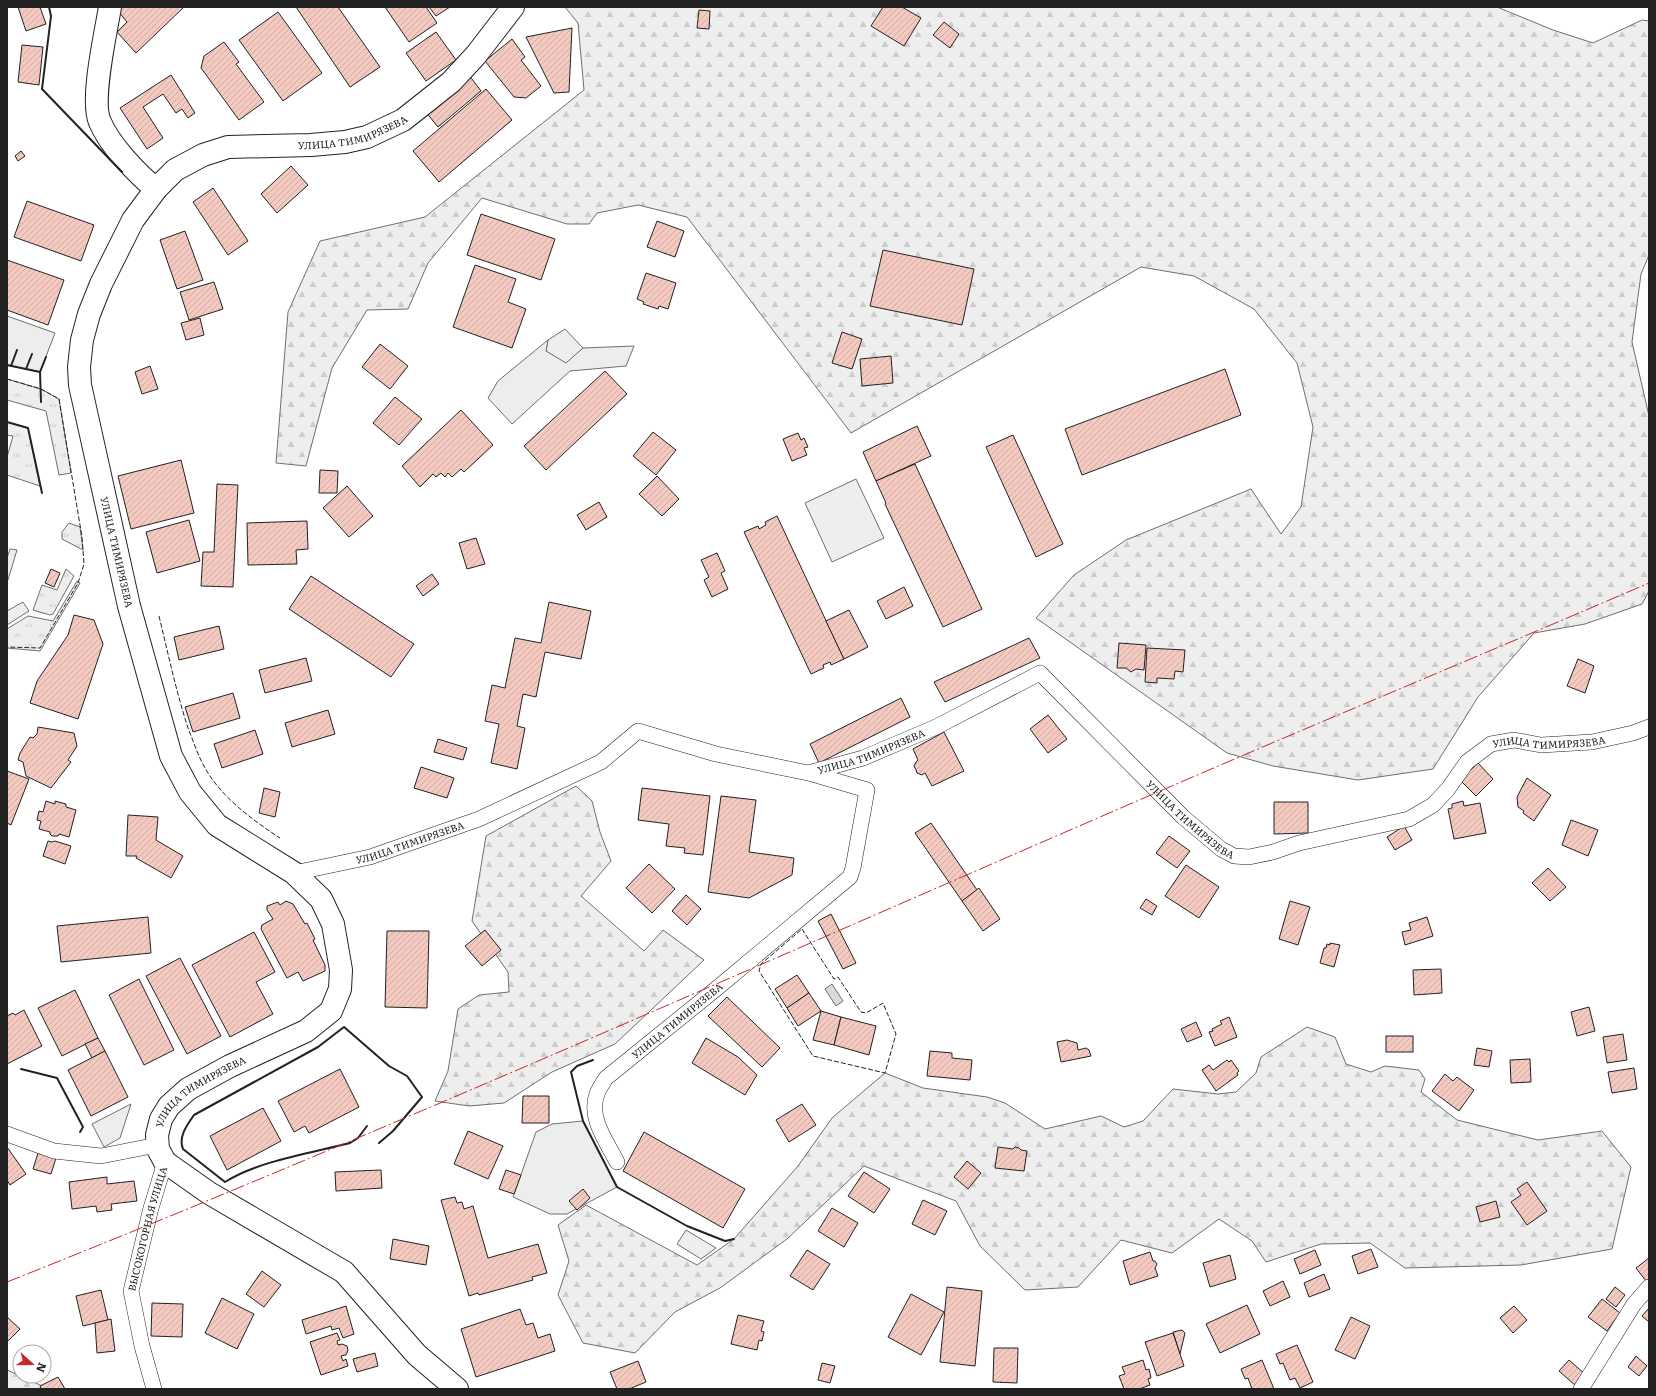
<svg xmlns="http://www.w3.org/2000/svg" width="1656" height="1396" viewBox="0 0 1656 1396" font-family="Literata,serif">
<defs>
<pattern id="grass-tufts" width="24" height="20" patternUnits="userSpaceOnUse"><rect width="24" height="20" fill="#eee"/><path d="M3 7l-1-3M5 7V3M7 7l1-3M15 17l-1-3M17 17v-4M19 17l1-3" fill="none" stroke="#ccc"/></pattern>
<pattern id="forest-firs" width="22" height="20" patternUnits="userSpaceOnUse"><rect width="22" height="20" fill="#eee"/><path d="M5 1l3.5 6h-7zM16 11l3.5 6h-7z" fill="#ccc"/></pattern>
<pattern id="building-hatch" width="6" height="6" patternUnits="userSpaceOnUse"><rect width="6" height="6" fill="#f3c9c0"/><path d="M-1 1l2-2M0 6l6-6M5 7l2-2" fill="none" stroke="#d0aca5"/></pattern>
</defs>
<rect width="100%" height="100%" fill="#fff"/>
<g fill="url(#grass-tufts)" stroke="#6f6f6f">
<polygon points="7,379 41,389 59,399 71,473 59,475 46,411 7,400"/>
<polygon points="7,422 28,428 40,486 7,475 7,457 13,436 7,435"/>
<polygon points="69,523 80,527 83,550 62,539 62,532"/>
<polygon points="10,549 17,550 7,583 7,558"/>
<polygon points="66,569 74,576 53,614 50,615 33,610 42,585 57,590"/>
<polygon points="77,581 80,583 40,651 7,648 7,629 28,616 53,621"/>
</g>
<g fill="url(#forest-firs)" stroke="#6f6f6f">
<polygon points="565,7 1497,7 1553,30 1593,43 1642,20 1649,21 1649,255 1641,274 1632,342 1649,416 1649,591 1642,604 1585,624 1534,633 1478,697 1433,769 1358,780 1273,766 1227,753 1036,618 1074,575 1126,540 1251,489 1281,534 1301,507 1313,427 1297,363 1254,309 1194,276 1141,267 851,433 687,217 638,205 597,213 589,224 567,224 482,198 428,263 408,309 367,310 332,368 306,466 276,463 288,312 320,241 425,217 584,90 578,23"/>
<polygon points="576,786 592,801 600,832 611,861 581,896 644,951 663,930 704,960 615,1044 552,1072 504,1103 469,1106 435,1101 448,1071 458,1009 479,995 509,992 508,972 472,921 486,836"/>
<polygon points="1307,1027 1335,1037 1346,1064 1371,1072 1385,1066 1419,1070 1425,1079 1421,1092 1457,1120 1538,1140 1602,1131 1631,1167 1612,1249 1521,1265 1405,1268 1370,1243 1321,1244 1266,1262 1252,1241 1219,1219 1172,1253 1121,1240 1078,1287 1025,1290 980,1246 956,1201 864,1166 787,1239 720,1288 675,1312 635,1353 583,1343 558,1295 569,1261 558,1225 586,1205 697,1265 734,1239 798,1166 832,1118 885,1073 923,1088 987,1097 1005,1103 1045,1129 1101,1116 1124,1127 1143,1121 1173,1089 1218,1094 1236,1092 1256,1073 1261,1057"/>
<polygon points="7,1370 49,1389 7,1389"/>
</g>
<g fill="#eee" stroke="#6f6f6f">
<polygon points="565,329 583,348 566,364 546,351 548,340"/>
<polygon points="856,479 884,538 832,562 805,503"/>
<polygon points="686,1230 716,1248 701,1259 677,1244"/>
</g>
<g fill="#ededed" stroke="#6f6f6f">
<polygon points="7,316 55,333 40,372 7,365"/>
<polygon points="548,340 546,351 566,363 583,348 634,346 626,366 570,371 512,424 488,398 498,381"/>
<polygon points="23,602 29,611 7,625 7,611"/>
<polygon points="131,1104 120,1138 104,1147 92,1124"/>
<polygon points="583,1121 617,1187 567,1214 550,1214 513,1197 536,1132 552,1124"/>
</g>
<polygon fill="#d9d9d9" stroke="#6f6f6f" points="832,984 843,1001 836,1006 825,989"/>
<g fill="url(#building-hatch)" stroke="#222">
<polygon points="18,7 40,7 46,24 26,31"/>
<polygon points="115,7 184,7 136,53 117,32 127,22"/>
<polygon points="296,7 338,7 380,67 350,87"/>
<polygon points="385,7 426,7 437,23 409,42"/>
<polygon points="429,7 450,7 436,16"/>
<polygon points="883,7 902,7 921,18 904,46 871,26"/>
<polygon points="699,10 710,11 709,29 697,28"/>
<polygon points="278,12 322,73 283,101 239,40"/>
<polygon points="944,22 959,34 950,48 933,35"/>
<polygon points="572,28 569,92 554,93 526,37"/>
<polygon points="436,32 456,60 426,81 406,53"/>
<polygon points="512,39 525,57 521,60 541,86 526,98 514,97 485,61"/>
<polygon points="224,42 239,62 236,64 264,102 239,120 201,68 204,56"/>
<polygon points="22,45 43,47 39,85 18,82"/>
<polygon points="171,75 195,113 188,118 182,109 176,113 163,94 143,107 163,138 147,149 120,108"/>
<polygon points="469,75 481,91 438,127 425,111"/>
<polygon points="486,89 512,120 439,182 413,151"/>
<polygon points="21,151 25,156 18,161 15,156"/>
<polygon points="291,166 308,185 277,213 261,194"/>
<polygon points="213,188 248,241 228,255 193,202"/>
<polygon points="27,201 94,225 81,261 14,237"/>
<polygon points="481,214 555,239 541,280 467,255"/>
<polygon points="657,221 684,231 675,257 647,247"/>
<polygon points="185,231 203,280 177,289 160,240"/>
<polygon points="883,250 974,269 962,325 870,306"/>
<polygon points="7,260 64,280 48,325 7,310"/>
<polygon points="475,265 516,279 508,302 526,309 512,348 453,327"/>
<polygon points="646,273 676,283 668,309 659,306 658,309 643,304 644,302 637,299"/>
<polygon points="214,282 223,309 189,320 180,292"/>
<polygon points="200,318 204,335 186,340 181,323"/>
<polygon points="842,332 862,339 852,369 832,363"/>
<polygon points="380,344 408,366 390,389 362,367"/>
<polygon points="891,356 893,383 862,386 860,359"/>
<polygon points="150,366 158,389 142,394 135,372"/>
<polygon points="1225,369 1241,415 1082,475 1065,429"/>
<polygon points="605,371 627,394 546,470 524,446"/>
<polygon points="395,397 422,419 399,445 373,423"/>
<polygon points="461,410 493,445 464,472 461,469 452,477 448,473 445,477 441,473 436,477 433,474 420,487 402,466"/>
<polygon points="917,426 931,456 876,481 863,452"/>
<polygon points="653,432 676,450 656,475 633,456"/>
<polygon points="798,433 801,440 804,438 808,447 804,448 807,455 792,461 783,439"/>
<polygon points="1013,435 1063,544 1036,557 986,447"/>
<polygon points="181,460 194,513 131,529 118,476"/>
<polygon points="915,464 982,609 943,627 885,504 886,503 876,481"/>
<polygon points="320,470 338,471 337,493 319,493"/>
<polygon points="657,476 679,499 662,516 639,494"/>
<polygon points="217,484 238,485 233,587 201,586 203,552 214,552"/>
<polygon points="347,486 373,516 349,537 323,508"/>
<polygon points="599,502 607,517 586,530 577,515"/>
<polygon points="777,516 844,659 831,665 830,662 823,665 824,668 811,674 744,532 758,526 759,529 766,525 765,522"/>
<polygon points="189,520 200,561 157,573 146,532"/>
<polygon points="307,521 308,549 296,550 297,564 248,565 247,523"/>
<polygon points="476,538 485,564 467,569 459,543"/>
<polygon points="717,553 725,571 721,573 728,589 712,597 704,580 709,577 701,560"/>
<polygon points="51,569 60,573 54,587 45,583"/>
<polygon points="432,574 439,584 423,596 416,586"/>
<polygon points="311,576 414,644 391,677 289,609"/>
<polygon points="904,587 913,606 886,619 877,601"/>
<polygon points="549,602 591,611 581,659 545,652 536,697 523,694 517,726 525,728 517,769 491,763 499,724 485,721 492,685 505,688 515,638 541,643"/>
<polygon points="849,610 868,647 844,659 826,621"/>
<polygon points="74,615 94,620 103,644 78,719 30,703 37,681 68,635"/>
<polygon points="219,626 224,649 179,660 174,637"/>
<polygon points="1029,638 1040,658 945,702 934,682"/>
<polygon points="1119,643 1146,645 1144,670 1136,669 1131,672 1126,668 1117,668"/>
<polygon points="1147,648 1185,650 1183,672 1175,671 1174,679 1157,678 1157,683 1145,682"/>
<polygon points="306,658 312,681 265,693 259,670"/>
<polygon points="1578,659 1594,666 1585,693 1567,686"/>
<polygon points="233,693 240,718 193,732 185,707"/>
<polygon points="901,698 910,717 819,763 810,744"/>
<polygon points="328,710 335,734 292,747 285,723"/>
<polygon points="1048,715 1067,739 1048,753 1030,729"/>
<polygon points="38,727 74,733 77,746 68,760 71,762 51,788 26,776 23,762 18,760 20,753 30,737 33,738 37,734"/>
<polygon points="255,730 263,754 222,768 214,744"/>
<polygon points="944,732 964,771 932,786 925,773 922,775 917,773 916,770 914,766 916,762 918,760 913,749"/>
<polygon points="438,739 467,748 463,760 434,752"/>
<polygon points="1478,763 1493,779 1476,796 1460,780"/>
<polygon points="421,767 454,778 447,798 414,788"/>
<polygon points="7,771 29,779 11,825 7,823"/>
<polygon points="1527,778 1551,795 1534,821 1523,813 1524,811 1518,807 1517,797"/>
<polygon points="264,788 280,792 275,817 259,813"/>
<polygon points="642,788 710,796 703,855 684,853 685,848 666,846 669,824 638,820"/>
<polygon points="721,796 756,800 749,852 794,858 792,875 749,898 708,892"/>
<polygon points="46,801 55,804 55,801 66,804 66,807 76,810 69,837 59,834 58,836 52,836 50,834 50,832 39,829 41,821 37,820 39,811 43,812"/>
<polygon points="1463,801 1464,806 1480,803 1486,833 1454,839 1448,809 1452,808 1452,804"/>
<polygon points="1274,802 1308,802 1308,833 1274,834"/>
<polygon points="128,815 158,817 156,840 183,856 171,878 136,858 137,856 126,856"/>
<polygon points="1571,820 1598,830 1588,856 1562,845"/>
<polygon points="931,823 977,890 962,901 915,833"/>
<polygon points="1404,826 1412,840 1395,850 1387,837"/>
<polygon points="1169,836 1190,851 1177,868 1156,853"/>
<polygon points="48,841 52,842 55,841 71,846 65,864 43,856"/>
<polygon points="649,864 675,889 652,913 626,888"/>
<polygon points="1186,865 1219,887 1199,918 1165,896"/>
<polygon points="1548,868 1566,887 1550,901 1532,883"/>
<polygon points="979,888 1000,919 983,931 962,901"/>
<polygon points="686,895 701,909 687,925 672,911"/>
<polygon points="1146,899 1157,906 1152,915 1140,908"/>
<polygon points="286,901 293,904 305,924 307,923 315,939 313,940 325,965 325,971 303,981 298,972 287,978 261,929 262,925 273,919 267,910 267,906 278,902 280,905"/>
<polygon points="1290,901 1310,907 1298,945 1279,939"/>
<polygon points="831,914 856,963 843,969 818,921"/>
<polygon points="148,917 151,953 61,962 57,926"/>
<polygon points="1427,917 1433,936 1405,945 1402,932 1411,930 1409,923"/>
<polygon points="485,930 501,950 482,966 465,946"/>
<polygon points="387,931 429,931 427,1008 385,1007"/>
<polygon points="254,932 275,972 256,982 273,1014 230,1037 192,965"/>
<polygon points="1330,943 1340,945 1334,967 1320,963 1324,948 1326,948 1327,944 1330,945"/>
<polygon points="180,958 221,1036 187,1054 146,976"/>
<polygon points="1441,969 1442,993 1414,995 1413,970"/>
<polygon points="797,975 809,993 787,1008 775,989"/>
<polygon points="139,979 174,1050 144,1065 109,995"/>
<polygon points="75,990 98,1038 62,1056 38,1008"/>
<polygon points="809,993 821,1011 798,1026 787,1008"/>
<polygon points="727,997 780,1048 762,1067 708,1016"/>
<polygon points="1589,1007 1595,1031 1577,1036 1571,1012"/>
<polygon points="24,1010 42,1046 7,1064 7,1016 13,1013 15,1015"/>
<polygon points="821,1011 841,1017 834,1045 813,1040"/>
<polygon points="841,1017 876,1026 869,1055 834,1045"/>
<polygon points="1229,1017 1237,1037 1215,1046 1209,1032 1213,1031 1212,1029 1222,1024 1220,1021"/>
<polygon points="1196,1022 1202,1036 1187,1042 1181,1029"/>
<polygon points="1623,1034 1627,1060 1607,1063 1603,1037"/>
<rect x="1386" y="1036" width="27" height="16"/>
<polygon points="98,1038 105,1051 92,1058 85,1044"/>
<polygon points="706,1038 738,1057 757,1075 745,1095 692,1063"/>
<polygon points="1067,1040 1077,1043 1078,1050 1086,1048 1089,1050 1091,1056 1061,1062 1057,1042"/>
<polygon points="1477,1048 1492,1051 1489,1067 1474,1065"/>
<polygon points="105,1051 128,1097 91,1116 68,1070"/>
<polygon points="930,1051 952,1053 952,1058 972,1060 970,1080 927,1076"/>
<polygon points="1530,1059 1531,1082 1511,1083 1510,1060"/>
<polygon points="1227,1060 1229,1062 1231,1060 1239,1071 1237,1073 1238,1075 1216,1091 1202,1070 1209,1065 1213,1070"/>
<polygon points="1634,1068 1637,1089 1612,1093 1608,1072"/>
<polygon points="340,1069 359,1107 309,1133 305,1126 294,1132 278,1101"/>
<polygon points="1445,1074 1453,1081 1457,1077 1474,1090 1459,1111 1432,1091"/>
<polygon points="523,1096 549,1096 549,1123 522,1123"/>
<polygon points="802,1104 816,1125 789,1142 776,1120"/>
<polygon points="263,1108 281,1141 227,1170 210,1136"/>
<polygon points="468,1131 503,1146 488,1179 454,1164"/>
<polygon points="644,1132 745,1189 723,1228 623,1171"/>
<polygon points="7,1147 26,1174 10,1185 7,1180"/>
<polygon points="998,1147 1013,1149 1015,1147 1019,1148 1021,1150 1027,1151 1024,1171 995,1168"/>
<polygon points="38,1153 56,1158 51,1174 33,1169"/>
<polygon points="967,1161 981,1173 968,1189 954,1177"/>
<polygon points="381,1170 382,1188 336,1191 335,1172"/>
<polygon points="506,1170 521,1175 514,1194 499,1189"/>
<polygon points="864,1172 890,1189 874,1213 848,1196"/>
<polygon points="107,1177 107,1184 134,1181 137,1201 111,1204 112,1210 97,1212 96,1206 72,1209 69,1182"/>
<polygon points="1527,1182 1547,1211 1527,1225 1511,1202 1521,1195 1517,1189"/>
<polygon points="583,1189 590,1198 577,1210 569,1201"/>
<polygon points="455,1197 457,1203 462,1202 464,1209 473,1206 488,1258 538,1244 547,1273 532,1277 533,1280 479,1295 478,1293 469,1296 441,1200"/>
<polygon points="923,1200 947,1211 935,1235 912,1224"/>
<polygon points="1496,1201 1500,1217 1480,1222 1476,1207"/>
<polygon points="832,1208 858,1223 844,1247 818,1231"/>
<polygon points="393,1239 429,1246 426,1265 390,1259"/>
<polygon points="1371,1249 1378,1267 1358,1274 1352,1256"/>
<polygon points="807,1250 830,1264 813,1290 790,1276"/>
<polygon points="1315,1250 1321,1265 1300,1274 1294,1259"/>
<polygon points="1150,1252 1153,1261 1155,1261 1157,1264 1155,1268 1158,1276 1130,1285 1123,1261"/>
<polygon points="1230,1255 1236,1279 1210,1287 1203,1263"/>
<polygon points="1649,1258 1649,1279 1646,1281 1636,1268"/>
<polygon points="262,1271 281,1285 264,1307 246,1294"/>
<polygon points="1324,1274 1330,1289 1309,1297 1304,1283"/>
<polygon points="1283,1281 1290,1297 1270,1306 1263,1291"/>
<polygon points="947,1287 982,1291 975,1366 940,1362"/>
<polygon points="1615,1287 1625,1295 1616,1307 1606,1299"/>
<polygon points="101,1290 108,1320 83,1326 76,1296"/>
<polygon points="911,1294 944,1312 921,1355 888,1337"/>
<polygon points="222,1298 254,1314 237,1349 205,1333"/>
<polygon points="1602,1299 1620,1313 1607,1331 1588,1317"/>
<polygon points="152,1303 183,1304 182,1337 151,1336"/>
<polygon points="1247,1305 1260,1334 1220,1353 1206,1324"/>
<polygon points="346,1306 354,1334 343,1338 339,1328 332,1330 331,1326 306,1334 302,1320"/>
<polygon points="1514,1306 1527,1320 1513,1333 1500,1318"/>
<polygon points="1649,1308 1649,1322 1642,1316"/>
<polygon points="520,1309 526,1325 533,1323 538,1338 550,1334 555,1351 476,1377 461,1329"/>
<polygon points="738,1315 764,1321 761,1331 764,1332 762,1341 759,1340 757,1350 731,1344"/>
<polygon points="7,1317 20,1329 7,1342"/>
<polygon points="1351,1317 1370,1326 1355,1359 1335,1350"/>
<polygon points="111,1319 115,1351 97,1353 95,1323"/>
<polygon points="1182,1330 1185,1333 1180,1354 1173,1332"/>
<polygon points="337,1333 340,1340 337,1341 338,1345 342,1344 347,1346 348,1350 346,1355 341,1356 343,1361 346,1359 348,1366 321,1375 310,1342"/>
<polygon points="1173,1333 1184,1366 1157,1376 1145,1342"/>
<polygon points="1297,1345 1313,1382 1300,1388 1295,1378 1290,1380 1283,1363 1280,1364 1276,1354"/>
<polygon points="994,1348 1018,1348 1017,1383 993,1382"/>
<polygon points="375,1353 378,1366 357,1372 353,1359"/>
<polygon points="1636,1356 1647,1366 1639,1376 1628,1367"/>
<polygon points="1143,1360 1146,1370 1149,1369 1151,1378 1148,1379 1150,1385 1139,1389 1124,1389 1119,1376 1125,1374 1122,1367"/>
<polygon points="1262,1360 1274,1389 1252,1389 1248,1378 1245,1379 1241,1369"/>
<polygon points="1569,1360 1586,1375 1576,1386 1559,1371"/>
<polygon points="638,1361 646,1382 629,1389 617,1389 610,1372"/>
<polygon points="822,1363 835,1366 830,1383 818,1380"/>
<polygon points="58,1377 65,1389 41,1389 40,1386"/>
</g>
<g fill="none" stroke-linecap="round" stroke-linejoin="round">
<defs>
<g id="street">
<path id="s1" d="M294,873l76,-16 109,-38 122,-57 37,-31 78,23 92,19 55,-15 73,-31 104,-54 143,144 38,32 13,7 15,1 24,-5 26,-9 110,-24 24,-14 15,-16 19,-27 24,-18 23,-4 27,5 51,-3 41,-9 16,-6"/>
<polyline points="7,1134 54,1151 101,1156 157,1145"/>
<path id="s2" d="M617,1162c-10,-20 -29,-44 -20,-68 2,-6 6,-11 9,-16l110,-89 134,-112 3,-9 14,-78 -58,-17"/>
<path id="s3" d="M154,1389l-12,-43 -11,-55 20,-83 14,-46"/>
<polyline points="1581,1389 1634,1304 1649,1287"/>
</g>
<g id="secondary">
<path d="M110,7c-4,25 -20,94 -10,115 9,22 37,52 56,67"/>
<path id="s4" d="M457,1389l-40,-34 -73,-83 -135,-79 -44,-31 -7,-13 -1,-14 4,-16 8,-13 19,-17 42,-23 76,-35 25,-20 9,-22 1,-19 -8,-46 -12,-25 -27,-26 -77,-48 -27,-33 -19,-36 -42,-150 -49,-221 -1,-18 3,-27 7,-26 12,-30 32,-64 23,-31 19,-19 28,-15 25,-8 83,-2 34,-3 22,-5 36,-17 48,-38 25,-27 37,-48"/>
</g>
</defs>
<use href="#street" stroke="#222" stroke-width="16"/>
<use href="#secondary" stroke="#222" stroke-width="24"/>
<use href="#street" stroke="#fff" stroke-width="15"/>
<use href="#secondary" stroke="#fff" stroke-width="22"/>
<g stroke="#222" stroke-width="1" stroke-dasharray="5 2" stroke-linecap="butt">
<polyline points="7,379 41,389 59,399 82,537 84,564 78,583 40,648 7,647"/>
<path d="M159,616c9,37 17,75 29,112 6,15 11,31 20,45 17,27 46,48 72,65"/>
<polygon points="802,929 834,979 838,977 861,1012 866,1013 883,1003 896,1034 885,1073 813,1056 759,971 761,964"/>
</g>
<g stroke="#222" stroke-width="2">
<polyline points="49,7 51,16 42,89 122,172"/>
<polyline points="7,365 40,372 41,402"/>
<polyline points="11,366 17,350"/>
<polyline points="26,369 32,354"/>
<polyline points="40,372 46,357"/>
<polyline points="7,422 28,428 42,493"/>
<polyline points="593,1060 577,1066 571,1072 583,1121 617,1187 687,1226 725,1241 734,1239"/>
<polyline points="21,1069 57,1078 83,1127 80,1132"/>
<path d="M367,1126l-9,12 -8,5c-39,10 -92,18 -125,39l-42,-33c-5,-12 4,-24 11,-34l124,-68 26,-20 45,39 18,10 15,21 -29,34 -14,12"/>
</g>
<path stroke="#c62828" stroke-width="1" stroke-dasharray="14 3 2 3" stroke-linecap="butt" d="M7,1282c400,-159 793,-336 1188,-506 151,-65 303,-128 454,-193"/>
</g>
<g text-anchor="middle" stroke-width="3" stroke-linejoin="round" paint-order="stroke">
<g font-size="10" fill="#222" stroke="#fff">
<text dy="4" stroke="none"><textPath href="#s4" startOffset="1760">УЛИЦА ТИМИРЯЗЕВА</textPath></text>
<text transform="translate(117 552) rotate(77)" y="4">УЛИЦА ТИМИРЯЗЕВА</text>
<text dy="4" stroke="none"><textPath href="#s1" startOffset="1423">УЛИЦА ТИМИРЯЗЕВА</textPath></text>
<text dy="4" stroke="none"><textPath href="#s1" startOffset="618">УЛИЦА ТИМИРЯЗЕВА</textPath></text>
<text dy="4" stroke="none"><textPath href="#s1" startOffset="1015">УЛИЦА ТИМИРЯЗЕВА</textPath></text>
<text dy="4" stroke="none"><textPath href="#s1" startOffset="120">УЛИЦА ТИМИРЯЗЕВА</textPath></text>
<text dy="4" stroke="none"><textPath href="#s2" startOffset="183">УЛИЦА ТИМИРЯЗЕВА</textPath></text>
<text dy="4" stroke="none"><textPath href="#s4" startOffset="467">УЛИЦА ТИМИРЯЗЕВА</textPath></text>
<text dy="4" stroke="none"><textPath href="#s3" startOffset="165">ВЫСОКОГОРНАЯ УЛИЦА</textPath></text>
</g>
</g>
<rect width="1656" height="1396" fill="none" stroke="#222222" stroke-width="16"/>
<g transform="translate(32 1364) rotate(111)"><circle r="19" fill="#ffffff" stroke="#a7a7a7"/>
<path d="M0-3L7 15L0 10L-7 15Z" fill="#c62828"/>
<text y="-6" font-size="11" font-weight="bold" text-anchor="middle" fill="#222222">N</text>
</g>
</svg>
